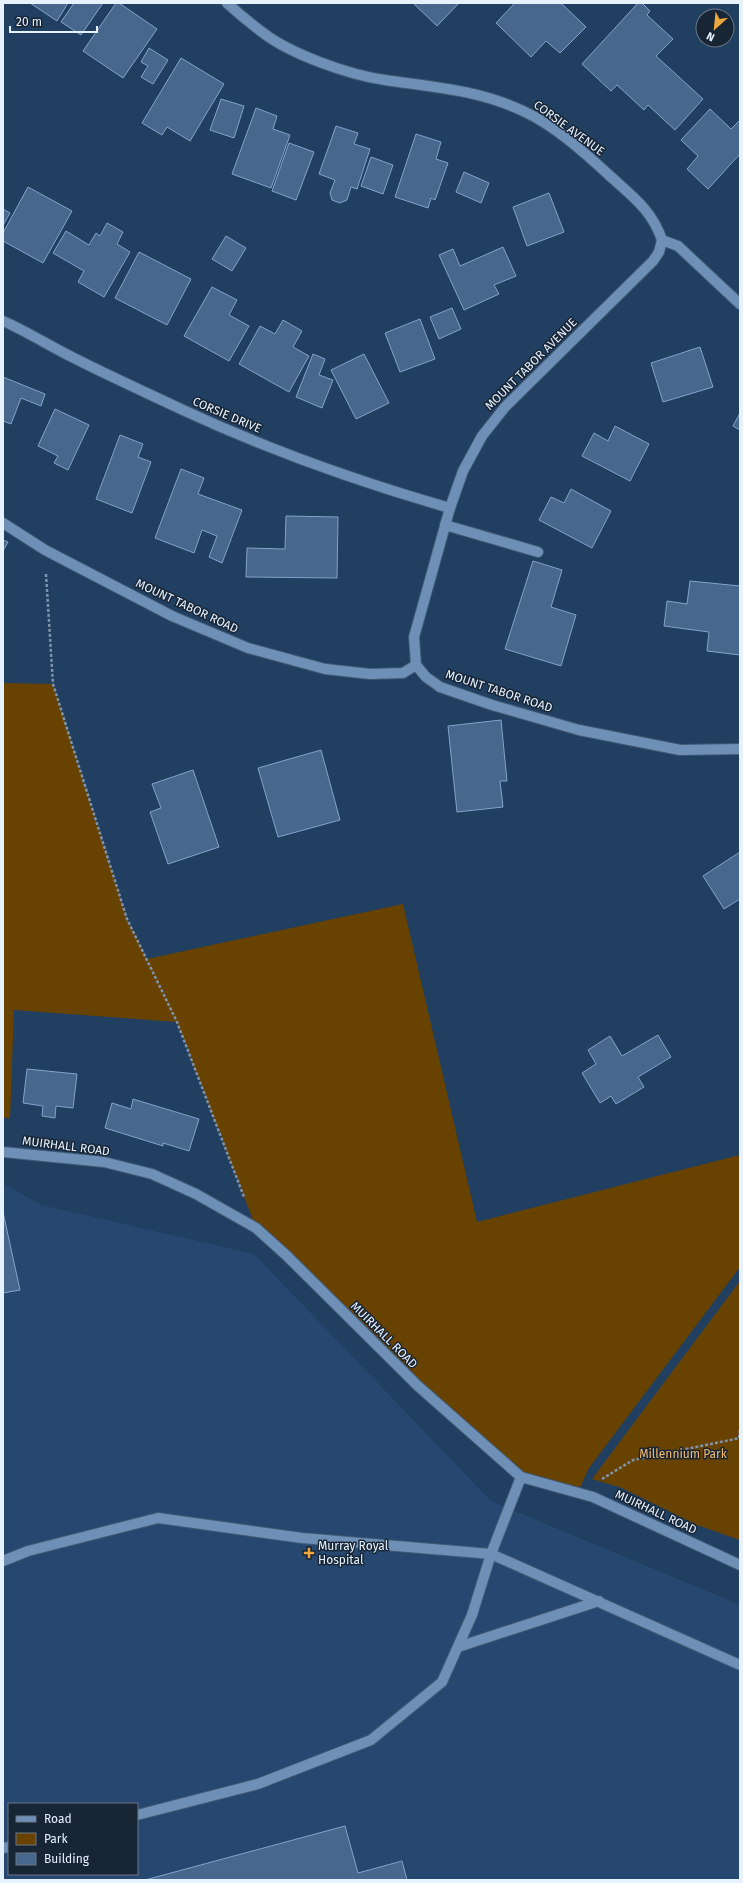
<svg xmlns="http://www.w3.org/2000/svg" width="743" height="1883" viewBox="0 0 743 1883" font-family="'Fira Sans',sans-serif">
<rect width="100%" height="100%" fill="#213f61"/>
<path fill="#264870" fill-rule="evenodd" d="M3,1183l38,22 213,49 237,247 249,104v275h-737zM9,1804h128v70h-128z"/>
<g fill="#674200">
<polygon points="3,683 53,684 127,919 147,959 403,904 477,1222 740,1155 740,1267 589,1468 578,1492 521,1477 256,1228 177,1022 14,1010 10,1119 3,1117"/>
<polygon points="740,1281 740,1540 697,1525 622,1488 592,1479"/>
</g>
<g fill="#47678c" stroke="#82a3cb">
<polygon points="30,3 68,3 57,21"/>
<polygon points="74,3 103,3 81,35 61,22"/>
<polygon points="116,3 119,3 157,29 123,78 83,51"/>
<polygon points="413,3 459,3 437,26"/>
<polygon points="515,3 561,3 586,27 560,53 546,41 531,57 496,23"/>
<polygon points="638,3 642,3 650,11 647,15 673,39 656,56 703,99 675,130 648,105 644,110 617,85 611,91 582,64"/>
<polygon points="149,48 168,60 153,84 141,77 148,66 141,62"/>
<polygon points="181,58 224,84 190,141 167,127 162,135 142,123"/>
<polygon points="221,99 244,106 234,138 210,130"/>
<polygon points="256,108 277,116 273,129 290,135 271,188 232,174"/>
<polygon points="710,109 731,129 739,121 740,122 740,154 708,189 687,169 698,156 681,140"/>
<polygon points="336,126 358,133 354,144 370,149 357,189 351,187 347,200 340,203 332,200 330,193 335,180 319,174"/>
<polygon points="416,134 441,142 436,159 448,163 435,200 431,198 428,208 395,197"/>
<polygon points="289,143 314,152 296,200 272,191"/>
<polygon points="371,157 393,165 383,194 361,186"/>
<polygon points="464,172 489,183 481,203 456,192"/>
<polygon points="28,187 72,211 43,263 3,241 3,233"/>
<polygon points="549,193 564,232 527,246 513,207"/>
<polygon points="3,209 10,213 3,225"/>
<polygon points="107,223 123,232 117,244 130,252 104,297 78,282 84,271 53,253 66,231 89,245 96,233 100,236"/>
<polygon points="226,236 246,248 232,271 212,259"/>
<polygon points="503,247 516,276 494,285 499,294 464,310 439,255 453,249 460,266"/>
<polygon points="139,252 191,279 167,325 115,298"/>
<polygon points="212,287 237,300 229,315 249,326 229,361 184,336"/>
<polygon points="452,308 461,329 439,339 430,317"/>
<polygon points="420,319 435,359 400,372 385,333"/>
<polygon points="283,320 302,331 293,347 309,356 289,392 239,364 260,326 275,334"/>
<polygon points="700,347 713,387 663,402 651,363"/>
<polygon points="313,354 325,359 319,375 333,380 322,408 296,397"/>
<polygon points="364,354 389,403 356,419 331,370"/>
<polygon points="3,377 45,394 41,406 21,398 11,424 3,421"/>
<polygon points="55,409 89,425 68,470 54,463 58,456 38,446"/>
<polygon points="740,413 740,430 733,426"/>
<polygon points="615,426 649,444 630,481 582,456 594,433 608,441"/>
<polygon points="120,435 143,444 138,457 151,462 132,513 96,499"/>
<polygon points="181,469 204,478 198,494 242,510 222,563 209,557 217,536 202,530 194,553 155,538"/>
<polygon points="571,489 611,511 592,548 539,520 551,497 564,503"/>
<polygon points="286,516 338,517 337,578 246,577 247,548 285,549"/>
<polygon points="3,540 8,542 3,551"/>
<polygon points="533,561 562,570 551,607 576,615 561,666 505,649"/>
<polygon points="690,581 740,586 740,655 707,651 709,632 664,626 667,601 687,604"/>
<polygon points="501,720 507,781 500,781 503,807 457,812 448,726"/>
<polygon points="321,750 340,820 278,837 258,768"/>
<polygon points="193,770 219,847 168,864 150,812 161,808 152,784"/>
<polygon points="740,852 740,899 724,909 703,876"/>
<polygon points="658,1035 671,1057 638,1077 644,1087 616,1104 611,1096 600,1103 582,1073 596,1064 588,1050 610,1036 622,1056"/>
<polygon points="27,1069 77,1074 73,1108 56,1106 55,1118 42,1116 43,1106 23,1103"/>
<polygon points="133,1099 199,1119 189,1151 163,1143 163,1146 105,1128 112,1103 131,1109"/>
<polygon points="3,1212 20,1290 3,1293"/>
<polygon points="345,1826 358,1873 402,1861 407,1880 145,1880"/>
</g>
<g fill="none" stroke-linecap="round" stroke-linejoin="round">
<defs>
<g id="lane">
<polyline points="445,525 538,552"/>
<polyline points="3,1561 28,1551 158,1518 302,1538 491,1554 740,1665"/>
<polyline points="458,1647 599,1601"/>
<polyline points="137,1815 258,1784 371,1740 442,1682 472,1615 491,1554 521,1477"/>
<polyline points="3,1848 9,1847"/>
</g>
<g id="street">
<path d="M227,3c11,10 23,20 35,29 28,22 87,43 123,48 47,7 94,10 138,31 31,14 61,41 87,65 22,20 42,34 52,64l16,6 62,58"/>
<path d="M3,321c23,10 45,24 67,35 37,19 75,36 113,54 86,40 176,72 267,98"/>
<polyline points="3,523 45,550 172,616 248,648 325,669 370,674 403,673 416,665"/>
<polyline points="416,665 414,637 450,508 463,471 482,436 505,407 653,261 659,252 662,240"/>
<polyline points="416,665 426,677 440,687 492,705 579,730 680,750 740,749"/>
</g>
<polyline id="secondary" points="3,1152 104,1162 152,1174 196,1194 256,1228 286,1255 418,1386 521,1477 593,1497 740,1565"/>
</defs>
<use href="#lane" stroke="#415a75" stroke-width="12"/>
<use href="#street" stroke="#415a75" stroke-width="12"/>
<use href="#secondary" stroke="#415a75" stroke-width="12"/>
<g stroke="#7e93ab" stroke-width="2.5" stroke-dasharray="3 2" stroke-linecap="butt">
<polyline points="46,574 53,684 127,919 177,1022 244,1197"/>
<polyline points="739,1438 740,1430"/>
<polyline points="602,1479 633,1460 740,1438"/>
</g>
<use href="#lane" stroke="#6e8fb6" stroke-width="10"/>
<use href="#street" stroke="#6e8fb6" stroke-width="10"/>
<use href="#secondary" stroke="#6e8fb6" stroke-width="10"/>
</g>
<path fill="#eea73d" stroke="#182535" stroke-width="1.5" d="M307 1547h4v4h4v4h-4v4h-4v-4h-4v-4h4z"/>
<g text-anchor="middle" stroke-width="3" stroke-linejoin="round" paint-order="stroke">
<g font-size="12" fill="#e7f2ff" stroke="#182535">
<text transform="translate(569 128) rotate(36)" y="4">CORSIE AVENUE</text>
<text transform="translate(531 364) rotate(-45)" y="4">MOUNT TABOR AVENUE</text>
<text transform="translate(227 415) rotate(23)" y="4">CORSIE DRIVE</text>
<text transform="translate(187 606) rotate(25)" y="4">MOUNT TABOR ROAD</text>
<text transform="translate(499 691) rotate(18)" y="4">MOUNT TABOR ROAD</text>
<text transform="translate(66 1146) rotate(7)" y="4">MUIRHALL ROAD</text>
<text transform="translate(384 1335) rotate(45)" y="4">MUIRHALL ROAD</text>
<text transform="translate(656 1512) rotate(25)" y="4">MUIRHALL ROAD</text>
</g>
<g font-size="12" fill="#f6bc6c" stroke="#182535">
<text x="683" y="1458">Millennium Park</text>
</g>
<g font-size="12" fill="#e7f2ff" stroke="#182535" text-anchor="start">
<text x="318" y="1550">Murray Royal<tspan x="318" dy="14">Hospital</tspan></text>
</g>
</g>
<rect width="743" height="1883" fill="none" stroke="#e7f2ff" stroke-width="8"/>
<rect x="8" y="1803" width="130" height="72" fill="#182535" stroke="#6b7786"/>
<rect x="16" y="1816" width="20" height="6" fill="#6e8fb6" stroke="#6b7786"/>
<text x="44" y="1823" font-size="12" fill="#e7f2ff">Road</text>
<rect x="16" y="1833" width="20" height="12" fill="#674200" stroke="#6b7786"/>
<text x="44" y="1843" font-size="12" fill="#e7f2ff">Park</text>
<rect x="16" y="1853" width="20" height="12" fill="#47678c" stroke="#6b7786"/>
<text x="44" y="1863" font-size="12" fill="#e7f2ff">Building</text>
<g transform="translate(715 28) rotate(207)"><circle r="19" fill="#182535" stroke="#6b7786"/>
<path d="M0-3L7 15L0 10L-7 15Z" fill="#eea73d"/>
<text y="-6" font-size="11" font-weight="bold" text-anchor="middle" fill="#e7f2ff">N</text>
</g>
<path d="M10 26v6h87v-6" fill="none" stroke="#e7f2ff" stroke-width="2"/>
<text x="16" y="26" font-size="12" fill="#e7f2ff" stroke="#182535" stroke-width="3" paint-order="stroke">20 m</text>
</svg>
